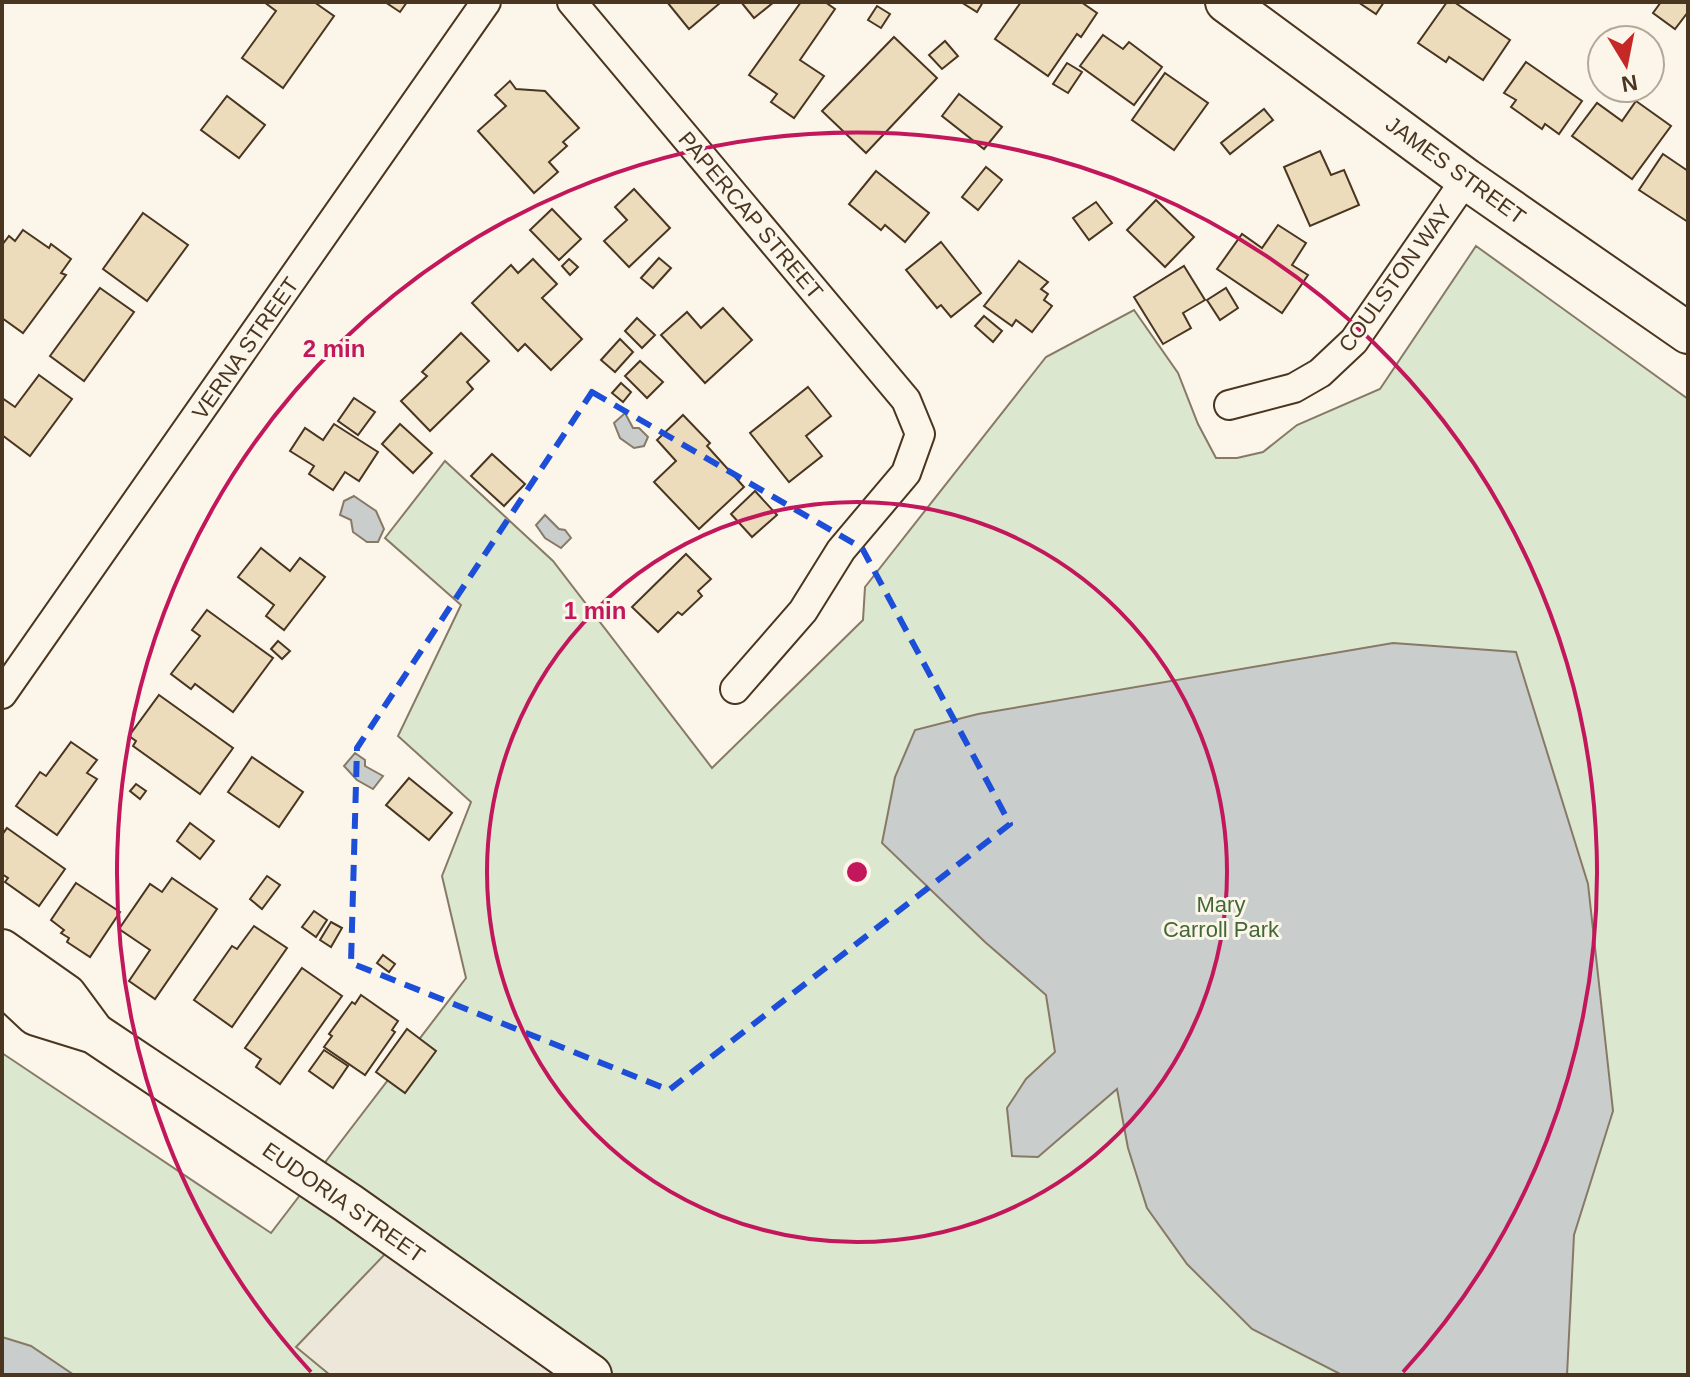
<svg xmlns="http://www.w3.org/2000/svg" width="1690" height="1377" viewBox="0 0 1690 1377" font-family="Helvetica,sans-serif">
<rect width="100%" height="100%" fill="#fbf6e9"/>
<polygon fill="#dce7d0" stroke="#887966" stroke-width="2" points="1476,246 1688,399 1688,1375 2,1375 2,1053 271,1233 466,978 442,876 471,802 398,736 461,605 385,538 445,461 553,561 712,768 863,620 865,587 1046,357 1134,310 1178,373 1198,424 1216,458 1237,458 1263,452 1297,425 1380,389"/>
<polygon fill="#ede7d9" stroke="#887966" stroke-width="2" points="385,1254 555,1375 330,1375 296,1347"/>
<g fill="#c9cecd" stroke="#887966" stroke-width="2">
<polygon points="625,413 633,428 639,428 648,437 644,446 634,448 620,438 614,423"/>
<polygon points="354,496 376,511 384,529 378,542 367,542 353,532 351,520 340,515 344,501"/>
<polygon points="545,515 559,529 565,530 571,538 561,548 545,538 536,525"/>
<polygon points="1393,643 1516,652 1588,884 1613,1111 1574,1235 1567,1375 1342,1375 1252,1329 1187,1264 1147,1208 1128,1148 1117,1089 1038,1157 1012,1156 1007,1108 1026,1079 1055,1052 1046,995 985,942 882,843 895,777 915,730 978,714"/>
<polygon points="355,753 365,760 365,766 383,776 373,789 357,780 344,766"/>
<polygon points="2,1337 31,1346 74,1375 2,1375"/>
</g>
<g fill="#ecdcbc" stroke="#4a3520" stroke-width="2">
<polygon points="264,2 314,2 334,16 283,88 242,58 276,11"/>
<polygon points="385,2 407,2 400,12"/>
<polygon points="667,2 718,2 720,3 689,29"/>
<polygon points="741,2 774,2 754,18"/>
<polygon points="801,2 825,2 835,9 800,60 824,76 794,118 771,102 777,94 749,75"/>
<polygon points="961,2 983,2 977,12"/>
<polygon points="1021,2 1081,2 1097,13 1081,37 1077,34 1048,76 995,39"/>
<polygon points="1358,2 1384,2 1376,14"/>
<polygon points="1447,2 1454,2 1510,40 1483,80 1449,57 1446,62 1418,43"/>
<polygon points="1661,2 1688,2 1688,12 1675,29 1653,13"/>
<polygon points="877,6 890,14 881,28 868,20"/>
<polygon points="1640,32 1658,44 1650,56 1650,40 1635,40"/>
<polygon points="1103,35 1123,49 1129,42 1162,67 1134,105 1080,66"/>
<polygon points="894,37 937,78 866,153 822,111"/>
<polygon points="945,41 958,56 942,69 929,55"/>
<polygon points="1526,62 1582,101 1559,134 1545,124 1542,129 1511,107 1516,100 1504,93"/>
<polygon points="1067,63 1082,72 1068,93 1053,84"/>
<polygon points="1165,73 1208,103 1174,150 1132,120"/>
<polygon points="510,81 516,89 545,91 579,128 563,142 567,146 549,162 558,172 534,193 478,131 506,106 495,95"/>
<polygon points="959,94 1002,127 984,149 942,116"/>
<polygon points="227,96 265,125 239,158 201,130"/>
<polygon points="1636,101 1671,126 1632,179 1572,136 1597,103 1622,121"/>
<polygon points="1264,109 1273,120 1230,154 1221,143"/>
<polygon points="1320,151 1331,175 1344,170 1359,205 1310,226 1284,167"/>
<polygon points="1663,154 1688,171 1688,222 1639,190"/>
<polygon points="986,167 1002,180 978,210 962,197"/>
<polygon points="876,171 929,213 905,242 885,225 881,230 849,204"/>
<polygon points="634,189 670,228 629,267 604,241 627,220 615,207"/>
<polygon points="1156,200 1194,237 1165,267 1127,230"/>
<polygon points="1096,202 1112,223 1089,240 1073,218"/>
<polygon points="552,209 581,239 559,260 530,230"/>
<polygon points="143,213 188,245 147,301 103,269"/>
<polygon points="1278,225 1306,243 1292,265 1308,275 1282,313 1217,269 1242,234 1262,248"/>
<polygon points="23,230 49,248 51,244 71,259 61,273 66,275 23,333 2,318 2,245 9,236 15,241"/>
<polygon points="941,242 981,293 951,317 941,305 937,308 906,270"/>
<polygon points="659,258 671,268 653,288 641,278"/>
<polygon points="533,259 557,284 542,298 582,339 551,370 525,344 518,351 472,303 511,265 518,273"/>
<polygon points="569,259 578,267 570,275 562,266"/>
<polygon points="1019,261 1048,282 1041,289 1048,294 1044,300 1052,306 1032,332 1016,320 1012,326 984,306"/>
<polygon points="1184,266 1205,300 1183,313 1191,328 1163,344 1134,297"/>
<polygon points="100,288 134,312 84,381 50,356"/>
<polygon points="1226,288 1238,308 1220,320 1207,300"/>
<polygon points="723,308 752,340 705,383 661,335 687,312 701,328"/>
<polygon points="984,316 1002,331 993,342 975,326"/>
<polygon points="637,318 655,335 642,348 625,331"/>
<polygon points="461,333 489,361 467,382 473,389 430,431 401,401 427,376 422,372"/>
<polygon points="620,339 633,352 615,372 601,360"/>
<polygon points="640,361 663,382 647,398 625,376"/>
<polygon points="39,375 72,399 30,456 2,435 2,398 15,407"/>
<polygon points="621,383 631,392 623,402 612,393"/>
<polygon points="808,387 831,416 806,436 822,456 789,482 750,433"/>
<polygon points="354,398 375,412 358,435 338,421"/>
<polygon points="683,415 710,443 707,446 744,487 699,529 654,482 676,461 657,440"/>
<polygon points="334,424 378,452 359,481 345,472 333,490 309,474 314,466 290,451 305,428 323,440"/>
<polygon points="400,424 432,453 413,473 382,444"/>
<polygon points="492,454 525,484 504,506 471,476"/>
<polygon points="755,491 777,515 752,537 731,514"/>
<polygon points="261,548 290,571 300,558 325,577 284,630 266,616 274,605 238,577"/>
<polygon points="686,554 711,579 698,591 702,596 682,615 678,612 658,632 632,607"/>
<polygon points="207,610 273,658 233,712 195,684 191,689 171,674 200,636 192,630"/>
<polygon points="278,641 290,651 282,659 271,649"/>
<polygon points="159,695 233,748 200,794 133,746 136,741 129,736"/>
<polygon points="71,742 97,760 87,773 97,779 57,835 16,806 40,772 46,776"/>
<polygon points="252,757 303,792 279,827 228,792"/>
<polygon points="409,778 452,813 429,840 386,805"/>
<polygon points="136,784 146,791 140,799 130,791"/>
<polygon points="190,823 214,841 200,859 177,841"/>
<polygon points="7,828 65,869 39,906 5,882 8,878 2,874 2,835"/>
<polygon points="267,876 280,885 262,909 250,899"/>
<polygon points="172,878 217,909 155,999 129,981 150,950 119,929 150,884 162,892"/>
<polygon points="76,883 120,912 90,957 67,942 69,938 61,933 64,930 51,920"/>
<polygon points="314,911 327,920 316,937 302,927"/>
<polygon points="331,922 342,928 331,947 320,940"/>
<polygon points="254,926 287,948 232,1027 194,1000 232,946 237,949"/>
<polygon points="383,955 395,964 389,972 377,963"/>
<polygon points="302,968 342,996 280,1084 256,1067 261,1059 245,1048"/>
<polygon points="361,995 398,1021 392,1030 395,1032 365,1075 324,1047 332,1036 329,1034 352,1002 355,1004"/>
<polygon points="407,1029 436,1051 405,1093 376,1072"/>
<polygon points="324,1050 348,1066 333,1088 309,1071"/>
</g>
<g fill="none" stroke-linecap="round" stroke-linejoin="round">
<defs>
<g id="street">
<polyline points="572,2 906,400 920,434 906,473 841,550 803,611 735,689"/>
<polyline points="1229,405 1294,388 1320,373 1354,341 1466,179"/>
<polyline points="2,694 486,2"/>
</g>
<g id="secondary">
<polyline points="1226,2 1466,179 1688,333"/>
<polyline points="2,950 66,995 94,1033"/>
<polyline points="2,983 36,1015 94,1033 348,1203 591,1375"/>
</g>
</defs>
<use href="#street" stroke="#4a3520" stroke-width="32"/>
<use href="#secondary" stroke="#4a3520" stroke-width="44"/>
<use href="#street" stroke="#fbf6e9" stroke-width="28"/>
<use href="#secondary" stroke="#fbf6e9" stroke-width="40"/>
</g>
<path fill="none" stroke="#1d4ed8" stroke-width="6" stroke-dasharray="16 10" stroke-linejoin="round" d="M592,392l270,156 148,276 -341,266 -318,-127 6,-215z"/>
<g fill="none" stroke="#c2185b" stroke-width="4">
<circle cx="857" cy="872" r="370"/>
<path d="M311 1372A740 740 0 1 1 1403 1372"/>
</g>
<g text-anchor="middle" stroke-width="6" stroke-linejoin="round" paint-order="stroke">
<g font-size="22" fill="#4a3520" stroke="#fbf6e9">
<text transform="translate(1456 170) rotate(36)" y="8">JAMES STREET</text>
<text transform="translate(751 215) rotate(50)" y="8">PAPERCAP STREET</text>
<text transform="translate(1395 278) rotate(-54)" y="8">COULSTON WAY</text>
<text transform="translate(245 348) rotate(-55)" y="8">VERNA STREET</text>
<text transform="translate(344 1202) rotate(35)" y="8">EUDORIA STREET</text>
</g>
<g font-size="22" fill="#436837" stroke="#fbf6e9">
<text x="1221" y="912">Mary<tspan x="1221" dy="25">Carroll Park</tspan></text>
</g>
</g>
<circle cx="857" cy="872" r="12" fill="#c2185b" stroke="#fbf6e9" stroke-width="4"/>
<g font-size="24" text-anchor="middle" font-weight="bold" fill="#c2185b" stroke="#fbf6e9" stroke-width="6" stroke-linejoin="round" paint-order="stroke">
<text x="334" y="357">2 min</text>
<text x="595" y="619">1 min</text>
</g>
<rect width="1690" height="1377" fill="none" stroke="#4a3520" stroke-width="8"/>
<g transform="translate(1626 64) rotate(170)"><circle r="38" fill="#fbf6e9" stroke="#b4a999" stroke-width="2"/>
<path d="M0-6L14 30L0 20L-14 30Z" fill="#c62828"/>
<text y="-12" font-size="22" font-weight="bold" text-anchor="middle" fill="#4a3520">N</text>
</g>
</svg>
